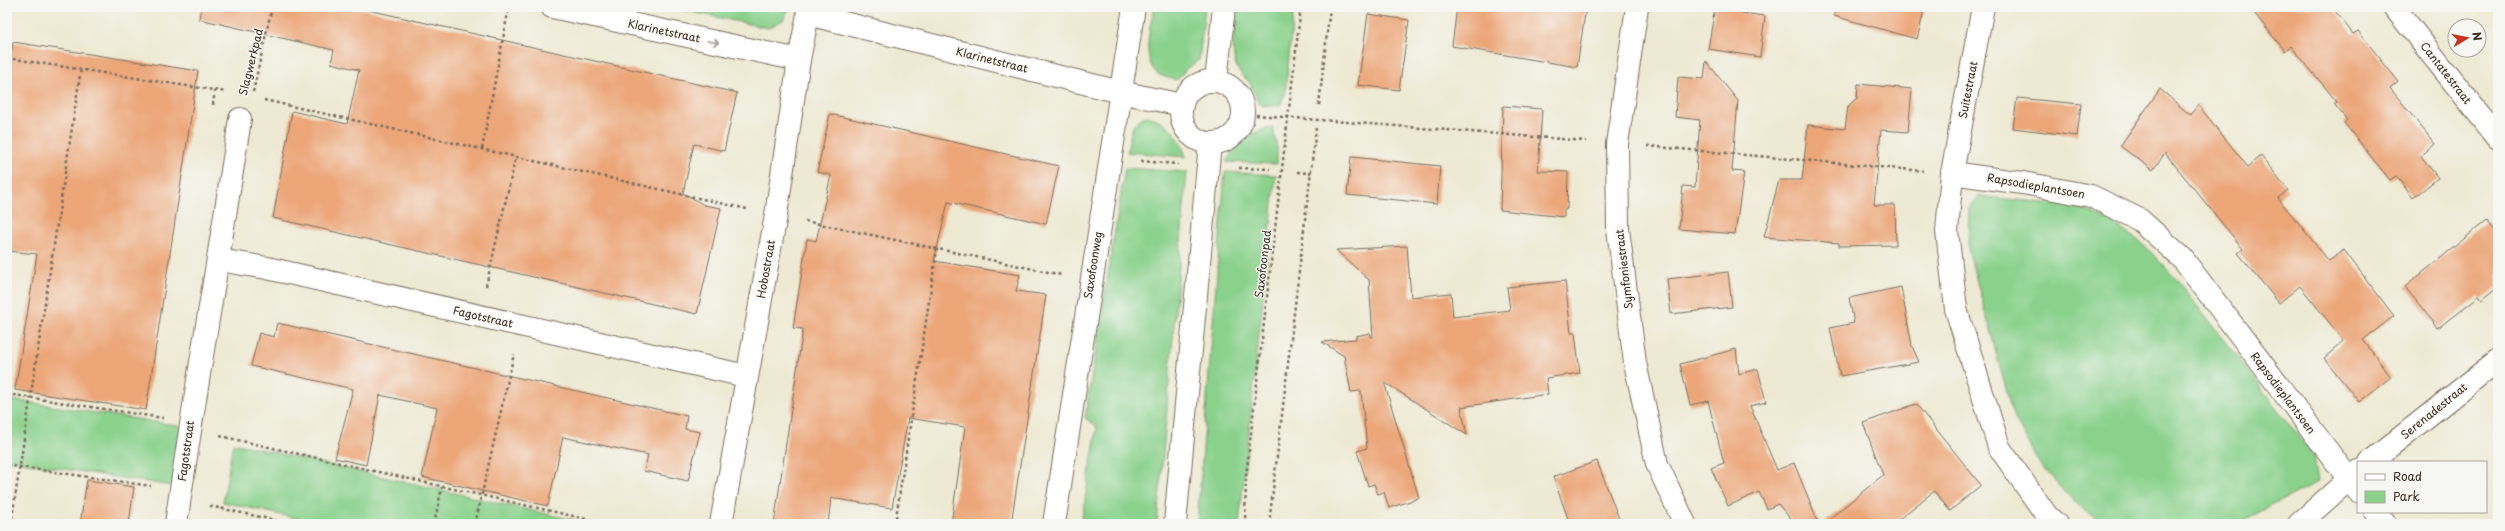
<svg xmlns="http://www.w3.org/2000/svg" width="2505" height="531" viewBox="0 0 2505 531" font-family="'Playpen Sans',sans-serif">
<rect width="100%" height="100%" fill="#f6f6f2"/>
<filter id="ink" filterUnits="userSpaceOnUse"><feTurbulence type="fractalNoise" baseFrequency=".025" numOctaves="2"/><feDisplacementMap in="SourceGraphic" scale="8" xChannelSelector="R" yChannelSelector="G"/><feConvolveMatrix kernelMatrix="1 2 1 2 8 2 1 2 1" color-interpolation-filters="sRGB"/></filter>
<filter id="wash" filterUnits="userSpaceOnUse"><feTurbulence type="fractalNoise" baseFrequency=".012" numOctaves="4" result="noise"/><feDisplacementMap in="SourceGraphic" scale="16" xChannelSelector="R" yChannelSelector="G"/><feGaussianBlur stdDeviation="0.9" result="paint"/><feColorMatrix in="noise" values="0 0 0 0 0 0 0 0 0 0 0 0 0 0 0 0 0 1.4 0 .05"/><feComposite in="paint" operator="in"/></filter>
<g filter="url(#wash)">
<rect width="100%" height="100%" fill="#ede9d2"/>
<g fill="#8ad18c" stroke="#627e55">
<polygon points="670,7 790,7 783,20 768,28"/>
<path d="M1154,7h51l-6,53 -12,8 -10,12c-8,-2 -18,-3 -23,-10 -12,-17 -3,-45 0,-63z"/>
<path d="M1238,7h56l-9,87 -5,11c-24,4 -20,-1 -29,-20 -3,-6 -11,-10 -14,-17 -8,-19 -1,-41 1,-61z"/>
<path d="M1148,116c21,6 32,20 38,41l-59,-5c4,-15 2,-33 21,-36z"/>
<path d="M1273,127l4,21v16l-51,-2c12,-19 25,-31 47,-35z"/>
<polygon points="1125,168 1187,172 1157,524 1081,524 1097,427 1085,418"/>
<polygon points="1225,172 1276,175 1239,524 1197,524"/>
<polygon points="1979,196 2075,206 2105,219 2142,243 2176,279 2314,456 2318,482 2236,524 2106,524 2078,506 2039,463 2013,415 1968,249 1969,208"/>
<polygon points="7,399 182,426 172,486 7,460"/>
<polygon points="233,443 591,524 322,524 223,502"/>
</g>
<g id="blocks">
<g fill="#eca678">
<polygon points="201,7 355,7 737,93 724,151 694,144 683,193 704,205 721,208 697,314 273,218 292,111 347,124 359,70 331,63 334,50 199,19"/>
<polygon points="1457,7 1586,7 1577,67 1452,46"/>
<polygon points="1715,7 1743,7 1742,13 1765,16 1760,57 1708,49"/>
<polygon points="1835,7 1925,7 1917,39 1834,16"/>
<polygon points="2249,7 2332,7 2353,34 2358,31 2398,81 2390,88 2435,144 2421,156 2438,178 2413,198 2396,176 2390,180 2344,123 2347,120 2334,104 2337,102 2291,46 2285,51"/>
<polygon points="1368,14 1409,20 1399,90 1358,85"/>
<polygon points="13,42 198,71 146,410 15,390 37,254 7,251 7,62 10,63"/>
<polygon points="1706,61 1738,101 1732,171 1744,172 1735,234 1679,229 1683,186 1695,187 1700,120 1675,117 1678,77 1704,79"/>
<polygon points="1858,84 1912,89 1908,132 1881,130 1874,205 1895,205 1896,245 1839,246 1839,243 1764,237 1779,180 1802,180 1808,125 1845,129 1848,106 1857,98"/>
<polygon points="2160,89 2190,115 2198,105 2248,167 2261,156 2288,190 2278,198 2329,261 2344,250 2394,316 2363,340 2391,377 2359,402 2324,358 2344,341 2300,286 2279,303 2238,253 2243,249 2165,153 2153,170 2120,146"/>
<polygon points="2017,98 2081,104 2077,136 2013,128"/>
<polygon points="1503,106 1542,109 1538,171 1568,172 1567,209 1564,209 1564,217 1500,210"/>
<polygon points="830,114 1059,166 1046,224 948,202 934,261 1020,275 1016,291 1046,295 1011,524 951,524 965,427 908,418 892,508 831,498 828,524 774,524 803,329 793,328 807,239 816,241 831,175 817,172"/>
<polygon points="1351,157 1440,166 1437,204 1347,195"/>
<polygon points="2486,221 2498,235 2498,287 2482,300 2479,296 2438,328 2405,287"/>
<polygon points="1407,246 1411,297 1451,293 1453,317 1510,310 1507,287 1565,281 1571,333 1575,333 1580,373 1546,378 1548,394 1461,407 1467,435 1384,382 1419,498 1389,508 1384,492 1378,494 1374,484 1368,486 1357,451 1367,448 1361,391 1351,392 1344,356 1322,342 1356,339 1356,336 1370,333 1371,337 1373,337 1369,280 1336,250"/>
<polygon points="1728,272 1732,307 1671,314 1667,279"/>
<polygon points="1901,287 1912,346 1919,362 1840,376 1830,328 1854,323 1849,298"/>
<polygon points="277,323 687,416 685,429 700,432 688,481 644,471 648,455 563,437 548,506 422,477 437,408 380,395 366,465 335,458 353,389 251,366 259,333 274,337"/>
<polygon points="1736,349 1739,374 1758,369 1766,402 1750,406 1777,470 1794,463 1819,524 1795,524 1778,504 1767,509 1759,492 1728,506 1711,468 1724,463 1708,401 1690,405 1680,364"/>
<polygon points="1916,404 1981,485 1950,511 1934,491 1893,524 1823,524 1883,475 1863,423"/>
<polygon points="1597,461 1621,524 1570,524 1553,477"/>
<polygon points="87,480 134,487 129,524 80,524"/>
</g>
</g>
</g>
<g filter="url(#ink)">
<use href="#blocks" fill-opacity="0" stroke="#796d5d" stroke-width="1"/>
<g fill="none" stroke-linecap="round" stroke-linejoin="round">
<defs>
<g id="minor">
<polyline points="552,7 799,60"/>
<polyline points="1637,7 1617,144 1618,229 1635,363 1657,464 1685,524"/>
<polyline points="2394,7 2498,138"/>
<polyline points="808,14 1120,92 1182,105"/>
<polyline points="1952,173 1983,7"/>
<polyline points="219,260 267,268 746,376"/>
<polyline points="2370,462 2498,360"/>
<polyline points="2375,512 2385,524"/>
<path d="M176,524c19,-135 44,-270 64,-405"/>
<polyline points="721,524 776,215 799,60 808,14 807,7"/>
<polyline points="1054,524 1134,7"/>
<polyline points="2056,524 2047,516 1999,447 1956,309 1947,231 1952,173 2023,183 2091,196 2140,220 2182,258 2358,491"/>
<polyline points="2299,524 2358,471"/>
</g>
<g id="tertiary">
<circle cx="1212" cy="112" r="31"/>
<polyline points="1216,81 1224,7"/>
<polyline points="1175,524 1210,143"/>
</g>
</defs>
<use href="#minor" stroke="#796d5d" stroke-width="24"/>
<use href="#tertiary" stroke="#796d5d" stroke-width="24"/>
<g stroke="#796d5d" stroke-width="2.5" stroke-dasharray="3 3" stroke-linecap="butt">
<polyline points="7,58 226,92"/>
<polyline points="253,92 272,7"/>
<polyline points="264,100 747,209"/>
<polyline points="213,105 215,89"/>
<polyline points="1319,105 1330,7"/>
<polyline points="1244,114 1586,141"/>
<polyline points="1647,146 1923,171"/>
<polyline points="482,149 509,7"/>
<polyline points="1141,161 1178,164"/>
<polyline points="1239,168 1270,169"/>
<polyline points="1297,172 1311,173"/>
<polyline points="805,221 1062,275"/>
<polyline points="486,286 516,156"/>
<polyline points="7,394 163,418"/>
<polyline points="220,436 608,524"/>
<polyline points="7,465 151,486"/>
<polyline points="210,506 292,524"/>
<polyline points="11,524 81,69"/>
<polyline points="434,524 442,487"/>
<polyline points="475,524 514,354"/>
<polyline points="895,524 937,249"/>
<polyline points="1245,524 1246,476 1301,7"/>
<polyline points="1269,524 1316,128"/>
</g>
<use href="#minor" stroke="#fff" stroke-width="22"/>
<use href="#tertiary" stroke="#fff" stroke-width="22"/>
</g>
<defs><path id="oneway-shaft" d="M-6 0H5M1.5-3L5.5 0L1.5 3" fill="none" stroke-width="1.6" stroke-linecap="round" stroke-linejoin="round"/></defs>
<use stroke="#a79f9a" href="#oneway-shaft" transform="translate(713 42) rotate(12)"/>
</g>
<g text-anchor="middle" stroke-width="3" stroke-linejoin="round" paint-order="stroke">
<g font-size="11" fill="#3b2a1e" stroke="#f6f6f2">
<text transform="translate(664 31) rotate(12)" y="4">Klarinetstraat</text>
<text transform="translate(992 60) rotate(14)" y="4">Klarinetstraat</text>
<text transform="translate(251 62) rotate(-76)" y="4">Slagwerkpad</text>
<text transform="translate(2446 73) rotate(52)" y="4">Cantatestraat</text>
<text transform="translate(1968 90) rotate(-79)" y="4">Suitestraat</text>
<text transform="translate(2036 186) rotate(10)" y="4">Rapsodieplantsoen</text>
<text transform="translate(1263 264) rotate(-83)" y="4">Saxofoonpad</text>
<text transform="translate(1093 265) rotate(-81)" y="4">Saxofoonweg</text>
<text transform="translate(766 269) rotate(-80)" y="4">Hobostraat</text>
<text transform="translate(1624 269) rotate(-97)" y="4">Symfoniestraat</text>
<text transform="translate(483 317) rotate(13)" y="4">Fagotstraat</text>
<text transform="translate(2283 393) rotate(53)" y="4">Rapsodieplantsoen</text>
<text transform="translate(2434 411) rotate(-39)" y="4">Serenadestraat</text>
<text transform="translate(186 451) rotate(-82)" y="4">Fagotstraat</text>
</g>
</g>
<rect width="2505" height="531" fill="none" stroke="#f6f6f2" stroke-width="24"/>
<rect x="2357" y="461" width="130" height="52" fill="#f6f6f2" stroke="#aba49d"/>
<rect x="2365" y="474" width="20" height="6" fill="#ffffff" stroke="#aba49d"/>
<text x="2393" y="481" font-size="12" fill="#3b2a1e">Road</text>
<rect x="2365" y="491" width="20" height="12" fill="#8ad18c" stroke="#aba49d"/>
<text x="2393" y="501" font-size="12" fill="#3b2a1e">Park</text>
<g transform="translate(2467 38) rotate(80)"><circle r="19" fill="#f6f6f2" stroke="#aba49d"/>
<path d="M0-3L7 15L0 10L-7 15Z" fill="#c8321e"/>
<text y="-6" font-size="11" font-weight="bold" text-anchor="middle" fill="#3b2a1e">N</text>
</g>
</svg>
